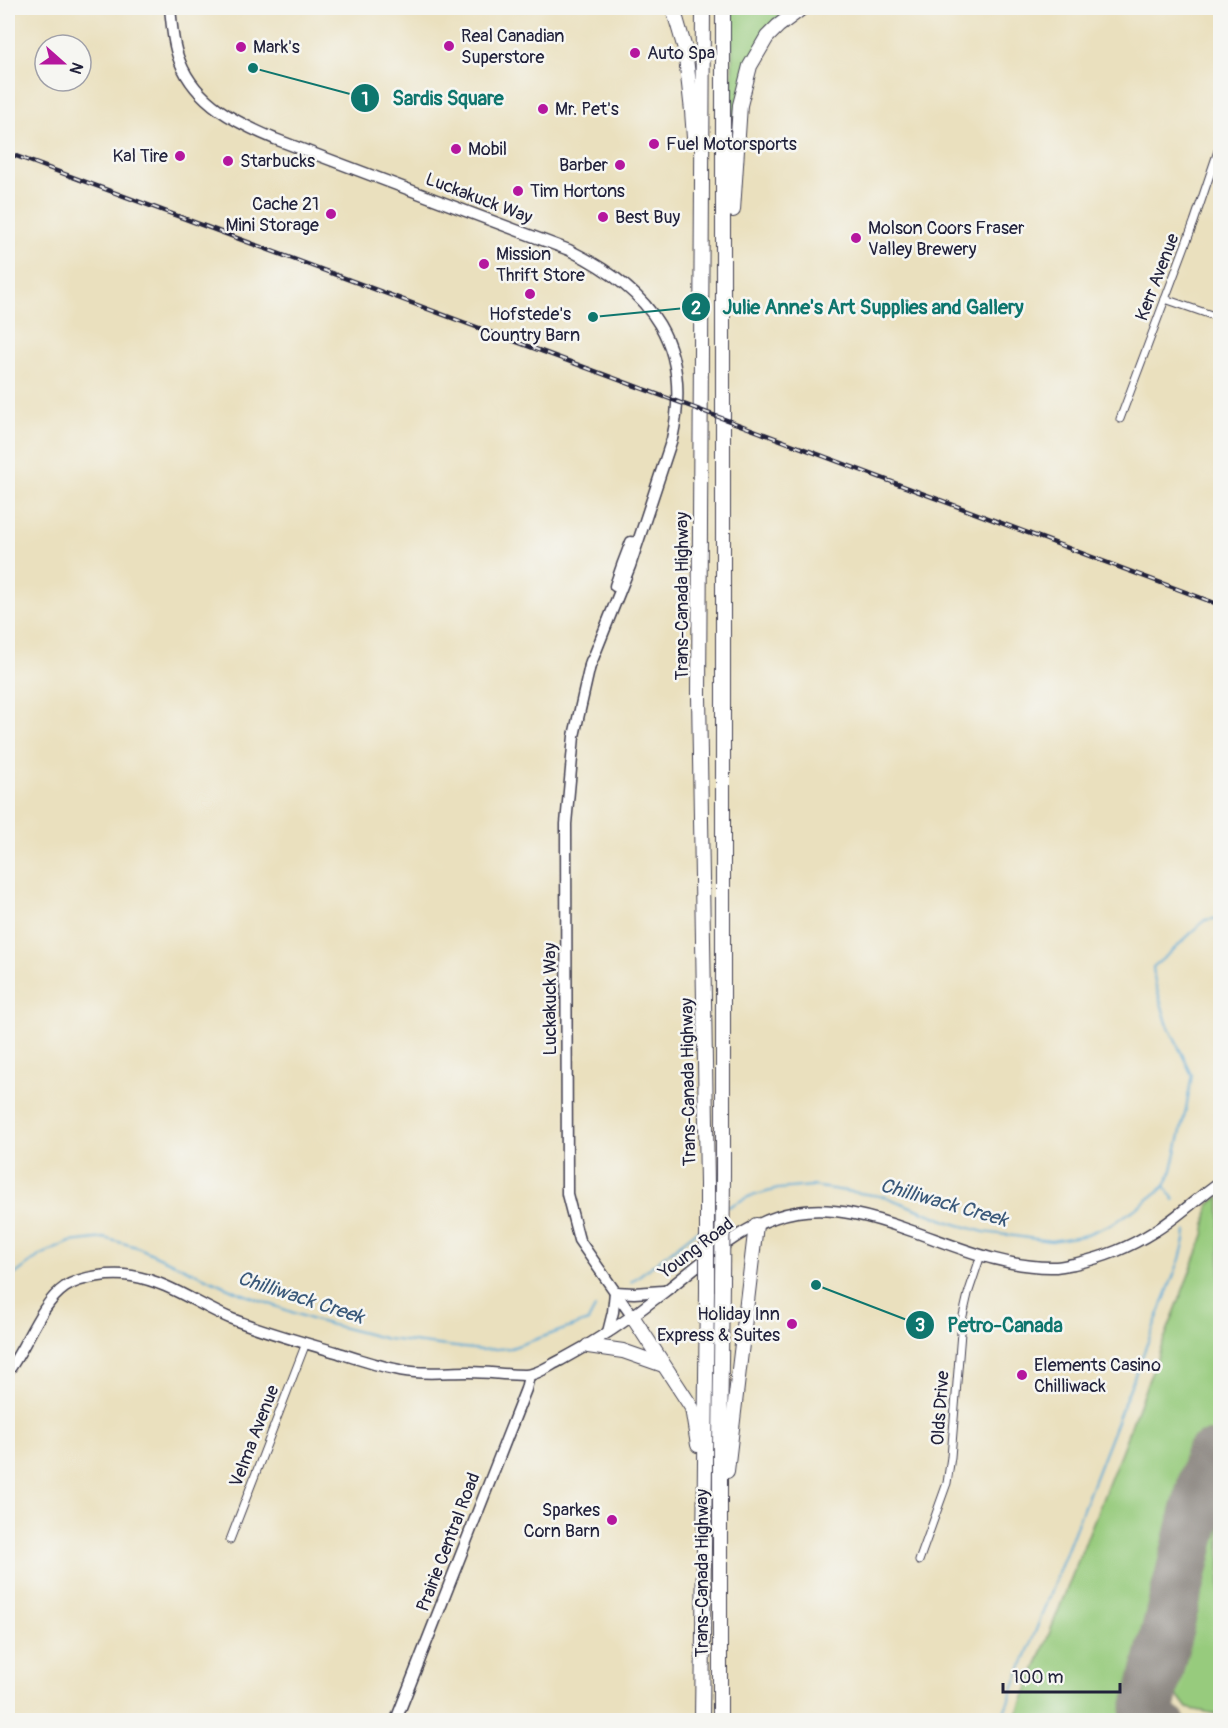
<svg xmlns="http://www.w3.org/2000/svg" width="1228" height="1728" viewBox="0 0 1228 1728" font-family="Pangolin,sans-serif">
<rect width="100%" height="100%" fill="#f6f6f2"/>
<filter id="ink" filterUnits="userSpaceOnUse"><feTurbulence type="fractalNoise" baseFrequency=".0167" numOctaves="2"/><feDisplacementMap in="SourceGraphic" scale="12" xChannelSelector="R" yChannelSelector="G"/><feConvolveMatrix kernelMatrix="1 2 1 2 8 2 1 2 1" color-interpolation-filters="sRGB"/></filter>
<filter id="wash" filterUnits="userSpaceOnUse"><feTurbulence type="fractalNoise" baseFrequency=".008" numOctaves="4" result="noise"/><feDisplacementMap in="SourceGraphic" scale="24" xChannelSelector="R" yChannelSelector="G"/><feGaussianBlur stdDeviation="1.35" result="paint"/><feColorMatrix in="noise" values="0 0 0 0 0 0 0 0 0 0 0 0 0 0 0 0 0 1.4 0 .05"/><feComposite in="paint" operator="in"/></filter>
<g filter="url(#wash)">
<rect width="100%" height="100%" fill="#eae0be"/>
<g fill="#97cb7d" stroke="#5c765c" stroke-width="1.5">
<polygon points="732,8 792,8 775,24 732,122"/>
<polygon points="1220,1196 1220,1459 1199,1453 1133,1720 1015,1720 1121,1452 1204,1235 1209,1205"/>
<polygon points="1220,1503 1220,1715 1187,1708 1169,1684 1213,1507"/>
</g>
<g fill="none" stroke-linecap="round" stroke-linejoin="round">
<g stroke="#5ca9d5" stroke-width="2">
<polyline points="1165,1186 1174,1200"/>
<polyline points="728,1207 748,1197 778,1189 812,1186 886,1197 952,1223 984,1232 1051,1241 1082,1236 1112,1224 1141,1205 1165,1186 1172,1170 1186,1109 1192,1075 1167,1023 1155,983 1153,967 1170,953 1205,920 1220,918"/>
<polyline points="631,1282 702,1227"/>
<polyline points="8,1283 13,1276 39,1256 70,1242 104,1238 137,1247 235,1291 313,1320 387,1339 481,1350 511,1348 588,1321 595,1308"/>
<polyline points="1001,1720 1180,1259 1185,1240 1186,1231"/>
</g>
<g stroke="#86817c" stroke-width="21">
<polyline points="1199,1503 1207,1491 1220,1482"/>
<path d="M1153,1688c2,15 10,24 22,32"/>
</g>
<polyline stroke="#86817c" stroke-width="52" points="1145,1720 1210,1457"/>
</g>
</g>
<g filter="url(#ink)">
<g fill="none" stroke-linecap="round" stroke-linejoin="round">
<defs>
<g id="street">
<polyline points="1165,299 1220,318"/>
<polyline points="1120,419 1194,222 1220,145"/>
<polyline points="1218,1183 1220,1162"/>
<polyline points="230,1540 306,1343"/>
<polyline points="919,1561 947,1483 951,1457 962,1320 968,1294 981,1255"/>
</g>
<g id="secondary">
<path d="M170,8c2,18 3,37 10,54 16,41 57,61 95,77l294,111c83,41 124,95 103,189l-42,127 -40,100"/>
<polyline points="615,586 623,563 631,542"/>
<polyline points="591,661 574,736 566,824 567,1194 579,1240 632,1316"/>
<polyline points="615,1292 634,1293 663,1291"/>
<polyline points="608,1332 613,1312 615,1292"/>
<path d="M8,1371c19,-25 32,-67 57,-84 17,-11 47,-14 67,-11 37,6 66,29 100,43 33,13 69,23 104,33 19,6 39,13 59,17 24,6 49,3 74,3 19,0 37,3 55,3 12,1 26,-10 37,-15 36,-19 70,-42 102,-67 41,-31 80,-72 133,-81 39,-6 77,5 113,18 47,16 94,38 145,37 6,0 13,-2 20,-3 31,-7 54,-16 81,-33 23,-14 43,-34 65,-49"/>
<polyline points="396,1720 526,1389 529,1376"/>
</g>
<g id="highway">
<polyline points="673,8 685,49 692,111 694,138"/>
<polyline points="703,8 699,696 707,1184"/>
<polyline points="733,210 740,105 750,66 767,37 778,26 802,8"/>
<path d="M723,1174c0,-389 2,-778 0,-1166"/>
<polyline points="632,1316 692,1408 698,1445"/>
<polyline points="588,1346 623,1351 663,1365"/>
<polyline points="727,1471 756,1225"/>
<polyline points="702,1720 707,1291"/>
<polyline points="720,1720 720,1444 722,1281"/>
</g>
</defs>
<use href="#street" stroke="#403e4f" stroke-width="9"/>
<use href="#secondary" stroke="#403e4f" stroke-width="13"/>
<use href="#highway" stroke="#403e4f" stroke-width="16"/>
<use href="#street" stroke="#fff" stroke-width="7"/>
<use href="#secondary" stroke="#fff" stroke-width="10"/>
<use href="#highway" stroke="#fff" stroke-width="14"/>
<defs>
<polyline id="rail" points="8,153 759,432 1220,605"/>
</defs>
<use href="#rail" stroke="#22223b" stroke-width="4.5"/>
<use href="#rail" stroke="#f6f6f2" stroke-width="2" stroke-dasharray="7" stroke-linecap="butt"/>
<defs>
<g id="highway-bridge">
<polyline points="722,1281 723,1174"/>
<polyline points="707,1291 707,1184"/>
</g>
</defs>
<use href="#highway-bridge" stroke="#403e4f" stroke-width="16" stroke-linecap="butt"/>
<use href="#highway-bridge" stroke="#fff" stroke-width="14"/>
</g>
</g>
<g fill="#b5179e" stroke="#f6f6f2" stroke-width="2">
<circle cx="449" cy="46" r="6"/>
<circle cx="241" cy="47" r="6"/>
<circle cx="635" cy="53" r="6"/>
<circle cx="543" cy="109" r="6"/>
<circle cx="654" cy="144" r="6"/>
<circle cx="456" cy="149" r="6"/>
<circle cx="180" cy="156" r="6"/>
<circle cx="228" cy="161" r="6"/>
<circle cx="620" cy="165" r="6"/>
<circle cx="518" cy="191" r="6"/>
<circle cx="331" cy="214" r="6"/>
<circle cx="603" cy="217" r="6"/>
<circle cx="856" cy="238" r="6"/>
<circle cx="484" cy="264" r="6"/>
<circle cx="530" cy="294" r="6"/>
<circle cx="792" cy="1324" r="6"/>
<circle cx="1022" cy="1375" r="6"/>
<circle cx="612" cy="1520" r="6"/>
</g>
<g text-anchor="middle" stroke-width="5" stroke-linejoin="round" paint-order="stroke">
<g font-size="18" fill="#22223b" stroke="#f6f6f2" text-anchor="start">
<text x="461" y="42">Real Canadian<tspan x="461" dy="21">Superstore</tspan></text>
<text x="253" y="53">Mark's</text>
<text x="647" y="59">Auto Spa</text>
<text x="555" y="115">Mr. Pet's</text>
<text x="666" y="150">Fuel Motorsports</text>
<text x="468" y="155">Mobil</text>
<text x="168" y="162" text-anchor="end">Kal Tire</text>
<text x="240" y="167">Starbucks</text>
<text x="608" y="171" text-anchor="end">Barber</text>
<text x="530" y="197">Tim Hortons</text>
<text x="319" y="210" text-anchor="end">Cache 21<tspan x="319" dy="21">Mini Storage</tspan></text>
<text x="615" y="223">Best Buy</text>
<text x="868" y="234">Molson Coors Fraser<tspan x="868" dy="21">Valley Brewery</tspan></text>
<text x="496" y="260">Mission<tspan x="496" dy="21">Thrift Store</tspan></text>
<text x="530" y="320" text-anchor="middle">Hofstede's<tspan x="530" dy="21">Country Barn</tspan></text>
<text x="780" y="1320" text-anchor="end">Holiday Inn<tspan x="780" dy="21">Express &amp; Suites</tspan></text>
<text x="1034" y="1371">Elements Casino<tspan x="1034" dy="21">Chilliwack</tspan></text>
<text x="600" y="1516" text-anchor="end">Sparkes<tspan x="600" dy="21">Corn Barn</tspan></text>
</g>
<g font-size="18" fill="#22223b" stroke="#f6f6f2">
<text transform="translate(479 198) rotate(21)" y="6">Luckakuck Way</text>
<text transform="translate(1157 277) rotate(-69)" y="6">Kerr Avenue</text>
<text transform="translate(682 596) rotate(-90)" y="6">Trans-Canada Highway</text>
<text transform="translate(550 999) rotate(-90)" y="6">Luckakuck Way</text>
<text transform="translate(688 1082) rotate(-91)" y="6">Trans-Canada Highway</text>
<text transform="translate(696 1248) rotate(-37)" y="6">Young Road</text>
<text transform="translate(940 1408) rotate(-86)" y="6">Olds Drive</text>
<text transform="translate(254 1436) rotate(-69)" y="6">Velma Avenue</text>
<text transform="translate(448 1542) rotate(-69)" y="6">Prairie Central Road</text>
<text transform="translate(702 1573) rotate(-90)" y="6">Trans-Canada Highway</text>
</g>
<g font-size="20" font-style="italic" fill="#395879" stroke="#f6f6f2">
<text transform="translate(944 1202) rotate(16)" y="7">Chilliwack Creek</text>
<text transform="translate(301 1297) rotate(18)" y="7">Chilliwack Creek</text>
</g>
</g>
<path fill="none" stroke="#0f766e" stroke-width="2" d="M253 68L365 98M593 317L696 307M816 1285L920 1325"/>
<g fill="#0f766e" stroke="#f6f6f2" stroke-width="2">
<circle cx="253" cy="68" r="6"/>
<circle cx="593" cy="317" r="6"/>
<circle cx="816" cy="1285" r="6"/>
<circle cx="365" cy="98" r="15"/>
<circle cx="696" cy="307" r="15"/>
<circle cx="920" cy="1325" r="15"/>
</g>
<g font-size="18" text-anchor="middle" font-weight="bold" fill="#fff">
<text x="365" y="105">1</text>
<text x="696" y="314">2</text>
<text x="920" y="1331">3</text>
</g>
<g font-size="20" text-anchor="middle" font-weight="bold" fill="#0f766e" stroke="#f6f6f2" stroke-width="5" stroke-linejoin="round" paint-order="stroke">
<text x="448" y="105">Sardis Square</text>
<text x="873" y="314">Julie Anne's Art Supplies and Gallery</text>
<text x="1005" y="1332">Petro-Canada</text>
</g>
<rect width="1228" height="1728" fill="none" stroke="#f6f6f2" stroke-width="30"/>
<g transform="translate(63 63) rotate(111)"><circle r="28" fill="#f6f6f2" stroke="#a1a1a9" stroke-width="1.5"/>
<path d="M0-4.5L10 22L0 15L-10 22Z" fill="#b5179e"/>
<text y="-9" font-size="16" font-weight="bold" text-anchor="middle" fill="#22223b">N</text>
</g>
<path d="M1003 1683v9h117v-9" fill="none" stroke="#22223b" stroke-width="3"/>
<text x="1012" y="1683" font-size="18" fill="#22223b" stroke="#f6f6f2" stroke-width="4.5" paint-order="stroke">100 m</text>
</svg>
